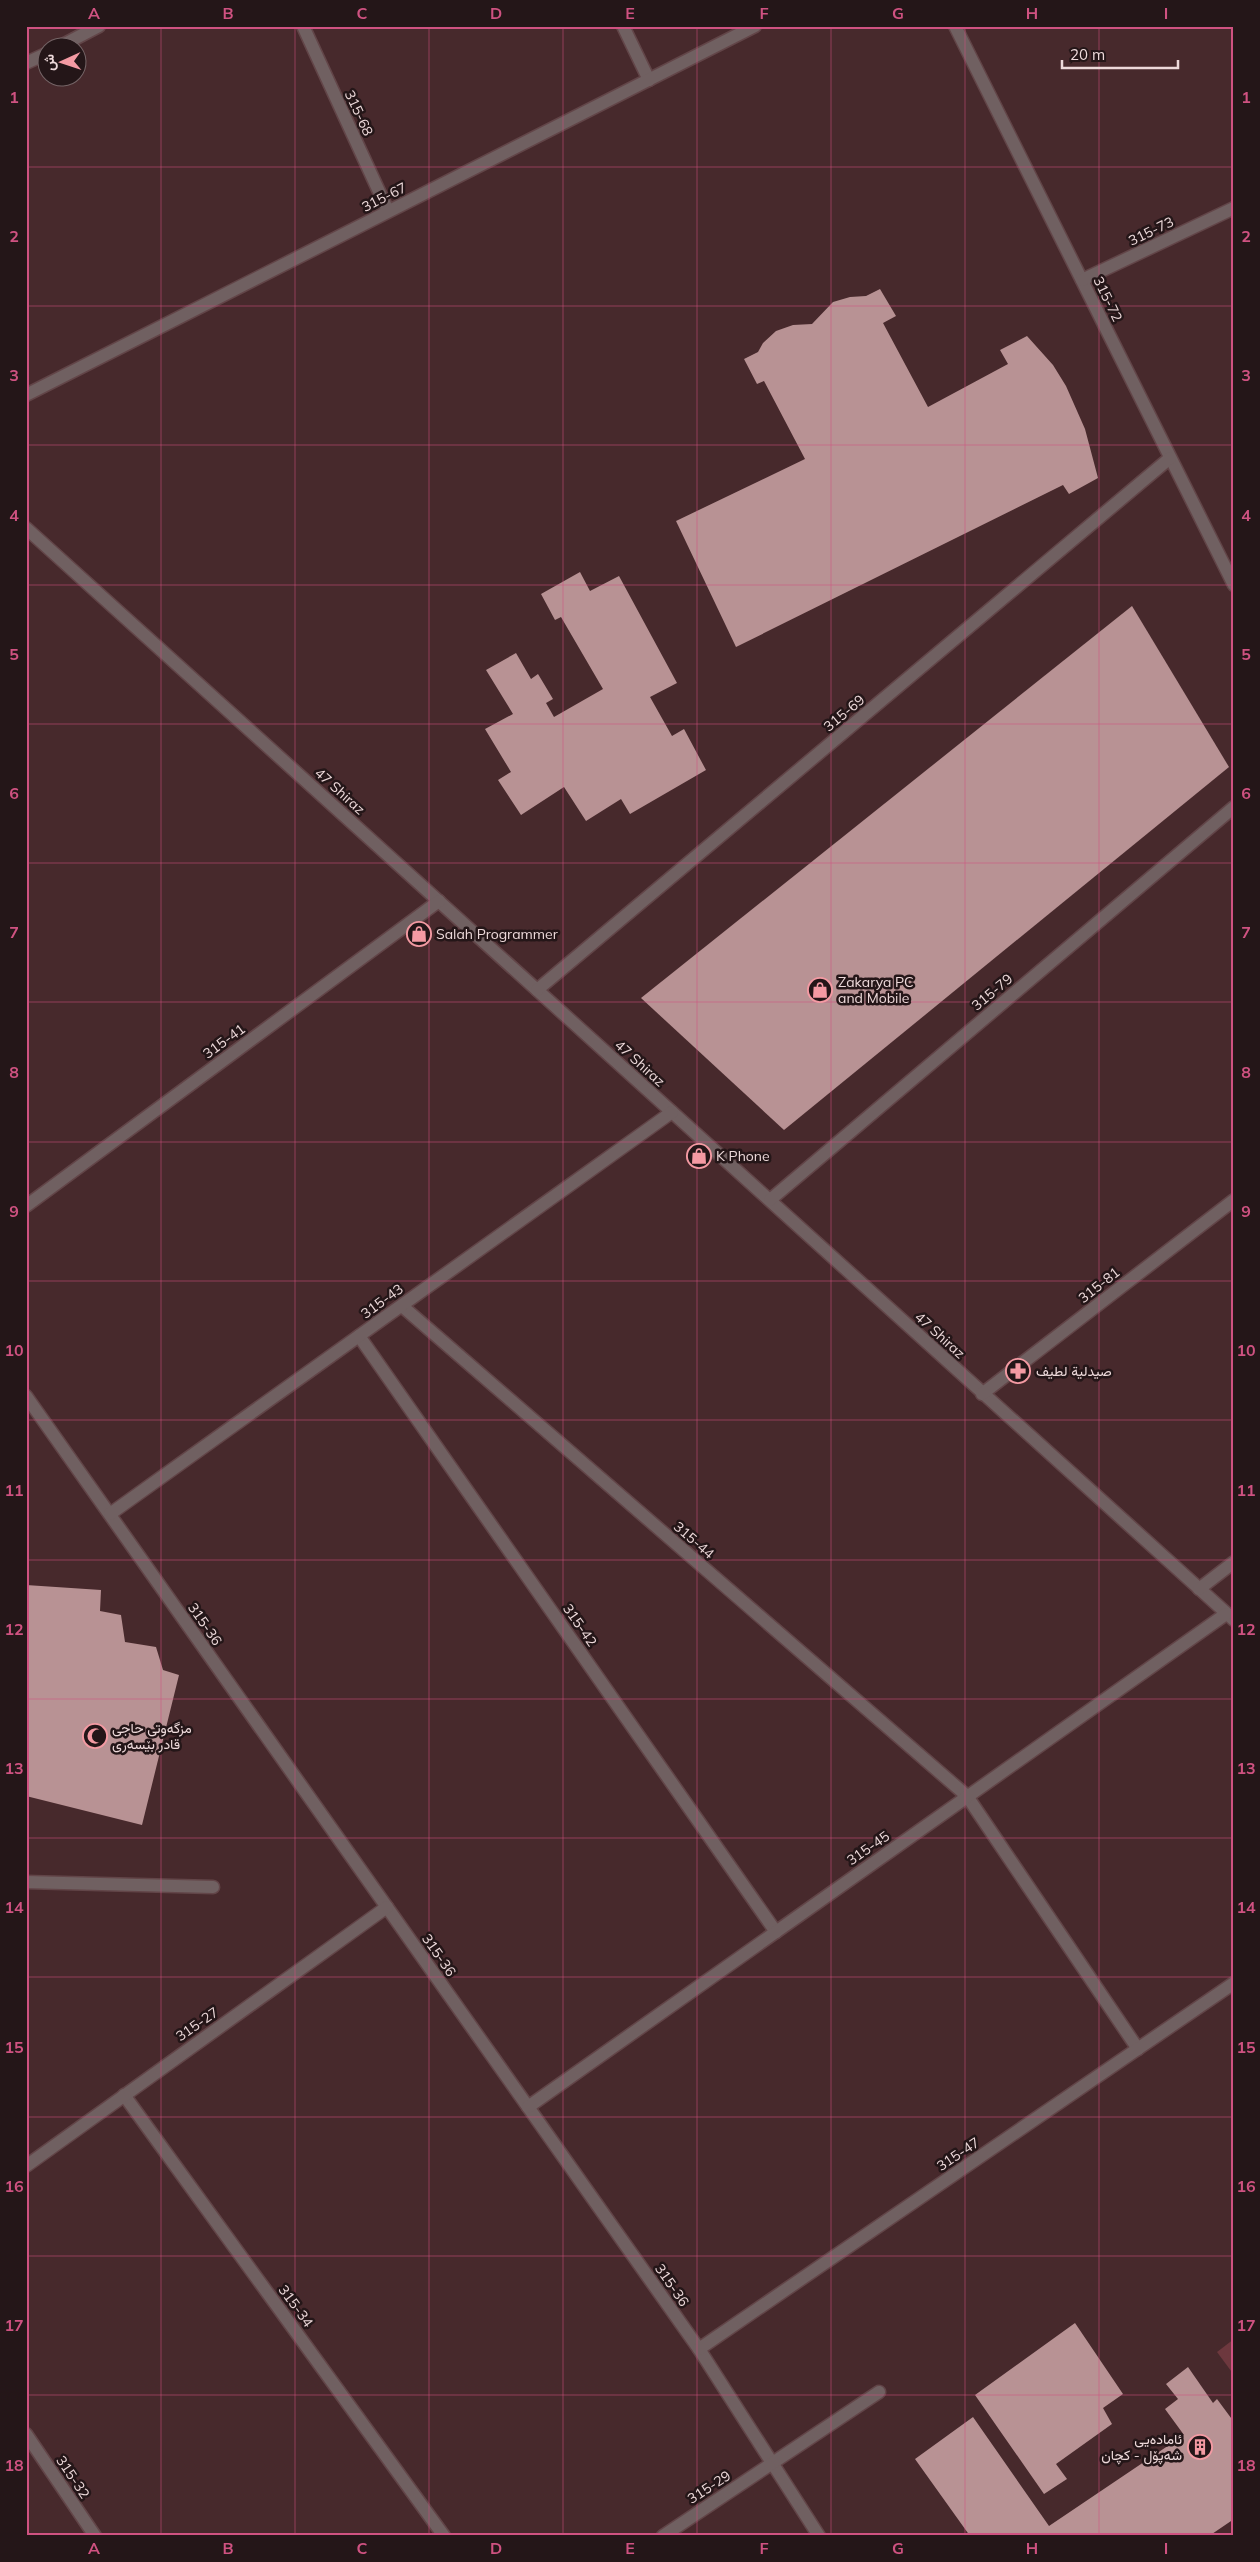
<svg xmlns="http://www.w3.org/2000/svg" width="1260" height="2562" viewBox="0 0 1260 2562" font-family="Mulish,Vazirmatn,sans-serif">
<rect width="100%" height="100%" fill="#47292c"/>
<polygon fill="#6d383e" points="1234,2339 1234,2375 1217,2352"/>
<g fill="#b89294">
<polygon points="880,289 896,316 883,323 928,407 1008,364 1000,350 1027,336 1053,365 1066,386 1085,429 1098,478 1069,494 1063,485 736,647 676,521 805,459 764,381 757,384 744,359 758,352 763,343 776,331 793,325 812,324 833,302 850,297 866,296"/>
<polygon points="580,572 590,591 619,576 677,683 650,697 672,736 684,729 706,770 630,814 621,799 586,821 564,787 521,815 498,780 511,772 485,729 513,714 486,670 516,653 531,679 538,674 553,699 546,703 554,717 603,689 561,617 555,620 541,594"/>
<polygon points="1132,606 1229,767 784,1130 641,998"/>
<polygon points="26,1585 101,1590 100,1611 121,1615 125,1642 156,1647 163,1670 179,1675 142,1825 26,1796"/>
<polygon points="1075,2323 1123,2394 1103,2408 1112,2424 1056,2464 1067,2479 1044,2494 975,2395"/>
<polygon points="1188,2367 1213,2403 1217,2399 1234,2422 1234,2519 1209,2536 970,2536 915,2459 973,2417 1049,2526 1184,2435 1165,2409 1178,2399 1166,2384"/>
</g>
<g fill="none" stroke-linecap="round" stroke-linejoin="round">
<defs>
<g id="minor">
<polyline points="303,26 388,211"/>
<polyline points="623,26 649,80"/>
<polyline points="955,26 1234,585"/>
<polyline points="57,48 99,26"/>
<polyline points="26,63 48,53"/>
<polyline points="1082,280 1234,208"/>
<polyline points="26,395 755,26"/>
<polyline points="26,528 1234,1620"/>
<polyline points="537,990 1170,458"/>
<polyline points="770,1200 1234,807"/>
<polyline points="26,1206 439,901"/>
<polyline points="402,1306 967,1796 1138,2049"/>
<polyline points="359,1336 776,1932"/>
<polyline points="982,1394 1234,1200"/>
<polyline points="26,1396 699,2349 819,2536"/>
<polyline points="110,1514 672,1112"/>
<polyline points="1199,1589 1234,1562"/>
<polyline points="26,1882 213,1887"/>
<polyline points="124,2095 444,2536"/>
<polyline points="528,2107 1226,1614"/>
<polyline points="26,2166 387,1907"/>
<polyline points="699,2349 1234,1983"/>
<polyline points="26,2434 95,2536"/>
<polyline points="663,2536 879,2392"/>
</g>
</defs>
<use href="#minor" stroke="#624548" stroke-width="15"/>
<use href="#minor" stroke="#706061" stroke-width="12"/>
</g>
<path fill="none" stroke="#cf5281" stroke-width="1" stroke-opacity="0.55" d="M161,26v2510M295,26v2510M429,26v2510M563,26v2510M697,26v2510M831,26v2510M965,26v2510M1099,26v2510M26,167h1208M26,306h1208M26,445h1208M26,585h1208M26,724h1208M26,863h1208M26,1002h1208M26,1142h1208M26,1281h1208M26,1420h1208M26,1560h1208M26,1699h1208M26,1838h1208M26,1977h1208M26,2117h1208M26,2256h1208M26,2395h1208"/>
<defs>
<symbol id="shop-ring" viewBox="-11 -11 22 22"><circle r="9.5" fill="#241618" stroke="#f49aa3" stroke-width="1.5"/><path d="M-5-2.5h2.3a2.7 3.5 0 0 1 5.4 0H5L5.5 6h-11ZM-1.5-2.5h3a1.5 2.3 0 0 0-3 0Z" fill="#f49aa3"/></symbol>
<symbol id="pharmacy-ring" viewBox="-11 -11 22 22"><circle r="9.5" fill="#241618" stroke="#f49aa3" stroke-width="1.5"/><path d="M-2-6h4v4h4v4h-4v4h-4v-4h-4v-4h4Z" fill="#f49aa3"/></symbol>
<symbol id="mosque-ring" viewBox="-11 -11 22 22"><circle r="9.5" fill="#241618" stroke="#f49aa3" stroke-width="1.5"/><path d="M3.5-4.9A6 6 0 1 0 3.5 4.9A5 5 0 1 1 3.5-4.9Z" fill="#f49aa3"/></symbol>
<symbol id="building-ring" viewBox="-11 -11 22 22"><circle r="9.5" fill="#241618" stroke="#f49aa3" stroke-width="1.5"/><path d="M-4-6H4V6H1V3H-1V6H-4ZM-2.5-4.3h1.7v1.8h-1.7ZM.8-4.3h1.7v1.8H.8ZM-2.5-1h1.7V.8h-1.7ZM.8-1h1.7V.8H.8Z" fill="#f49aa3"/></symbol>
</defs>
<g fill-rule="evenodd">
<use href="#shop-ring" x="405" y="920" width="28" height="28"/>
<use href="#shop-ring" x="806" y="976" width="28" height="28"/>
<use href="#shop-ring" x="685" y="1142" width="28" height="28"/>
<use href="#pharmacy-ring" x="1004" y="1357" width="28" height="28"/>
<use href="#mosque-ring" x="81" y="1722" width="28" height="28"/>
<use href="#building-ring" x="1186" y="2433" width="28" height="28"/>
</g>
<g text-anchor="middle" stroke-width="5" stroke-linejoin="round" paint-order="stroke">
<g font-size="14" fill="#edd9da" stroke="#241618">
<text transform="translate(359 113) rotate(65)" y="5">315-68</text>
<text transform="translate(384 197) rotate(-27)" y="5">315-67</text>
<text transform="translate(1151 231) rotate(-26)" y="5">315-73</text>
<text transform="translate(1108 299) rotate(64)" y="5">315-72</text>
<text transform="translate(844 713) rotate(-40)" y="5">315-69</text>
<text transform="translate(340 791) rotate(42)" y="5">47 Shiraz</text>
<text transform="translate(992 992) rotate(-40)" y="5">315-79</text>
<text transform="translate(224 1041) rotate(-36)" y="5">315-41</text>
<text transform="translate(640 1063) rotate(42)" y="5">47 Shiraz</text>
<text transform="translate(1099 1285) rotate(-38)" y="5">315-81</text>
<text transform="translate(382 1301) rotate(-36)" y="5">315-43</text>
<text transform="translate(940 1335) rotate(42)" y="5">47 Shiraz</text>
<text transform="translate(694 1540) rotate(41)" y="5">315-44</text>
<text transform="translate(205 1624) rotate(55)" y="5">315-36</text>
<text transform="translate(580 1625) rotate(55)" y="5">315-42</text>
<text transform="translate(868 1848) rotate(-35)" y="5">315-45</text>
<text transform="translate(439 1955) rotate(55)" y="5">315-36</text>
<text transform="translate(197 2024) rotate(-35)" y="5">315-27</text>
<text transform="translate(958 2154) rotate(-34)" y="5">315-47</text>
<text transform="translate(672 2285) rotate(55)" y="5">315-36</text>
<text transform="translate(296 2306) rotate(54)" y="5">315-34</text>
<text transform="translate(73 2477) rotate(56)" y="5">315-32</text>
<text transform="translate(709 2487) rotate(-33)" y="5">315-29</text>
</g>
<g font-size="14" fill="#edd9da" stroke="#241618" text-anchor="start">
<text x="436" y="939">Salah Programmer</text>
<text x="838" y="987">Zakarya PC<tspan x="838" dy="16">and Mobile</tspan></text>
<text x="716" y="1161">K Phone</text>
<text x="1036" y="1376">صیدلیة لطیف</text>
<text x="112" y="1733">مزگەوتی حاجی<tspan x="112" dy="16">قادر بێسەری</tspan></text>
<text x="1182" y="2444" text-anchor="end">ئامادەیی<tspan x="1182" dy="16">شەپۆل - کچان</tspan></text>
</g>
</g>
<rect width="1260" height="2562" fill="none" stroke="#241618" stroke-width="55"/>
<g transform="translate(62 62) rotate(267)"><circle r="24" fill="#241618" stroke="#746466"/>
<path d="M0-4L9 19L0 12L-9 19Z" fill="#f49aa3"/>
<text y="-8" font-size="14" font-weight="bold" text-anchor="middle" fill="#edd9da">ش</text>
</g>
<path d="M1062 60v8h116v-8" fill="none" stroke="#edd9da" stroke-width="2.5"/>
<text x="1070" y="60" font-size="15" fill="#edd9da" stroke="#241618" stroke-width="4" paint-order="stroke">20 m</text>
<rect x="28" y="28" width="1204" height="2506" fill="none" stroke="#cf5281" stroke-width="2"/>
<g font-size="16" text-anchor="middle" font-weight="bold" fill="#cf5281">
<text x="94" y="19">A</text>
<text x="228" y="19">B</text>
<text x="362" y="19">C</text>
<text x="496" y="19">D</text>
<text x="630" y="19">E</text>
<text x="764" y="19">F</text>
<text x="898" y="19">G</text>
<text x="1032" y="19">H</text>
<text x="1166" y="19">I</text>
<text x="14" y="103">1</text>
<text x="1246" y="103">1</text>
<text x="14" y="242">2</text>
<text x="1246" y="242">2</text>
<text x="14" y="381">3</text>
<text x="1246" y="381">3</text>
<text x="14" y="521">4</text>
<text x="1246" y="521">4</text>
<text x="14" y="660">5</text>
<text x="1246" y="660">5</text>
<text x="14" y="799">6</text>
<text x="1246" y="799">6</text>
<text x="14" y="938">7</text>
<text x="1246" y="938">7</text>
<text x="14" y="1078">8</text>
<text x="1246" y="1078">8</text>
<text x="14" y="1217">9</text>
<text x="1246" y="1217">9</text>
<text x="14" y="1356">10</text>
<text x="1246" y="1356">10</text>
<text x="14" y="1496">11</text>
<text x="1246" y="1496">11</text>
<text x="14" y="1635">12</text>
<text x="1246" y="1635">12</text>
<text x="14" y="1774">13</text>
<text x="1246" y="1774">13</text>
<text x="14" y="1913">14</text>
<text x="1246" y="1913">14</text>
<text x="14" y="2053">15</text>
<text x="1246" y="2053">15</text>
<text x="14" y="2192">16</text>
<text x="1246" y="2192">16</text>
<text x="14" y="2331">17</text>
<text x="1246" y="2331">17</text>
<text x="14" y="2471">18</text>
<text x="1246" y="2471">18</text>
<text x="94" y="2554">A</text>
<text x="228" y="2554">B</text>
<text x="362" y="2554">C</text>
<text x="496" y="2554">D</text>
<text x="630" y="2554">E</text>
<text x="764" y="2554">F</text>
<text x="898" y="2554">G</text>
<text x="1032" y="2554">H</text>
<text x="1166" y="2554">I</text>
</g>
</svg>
